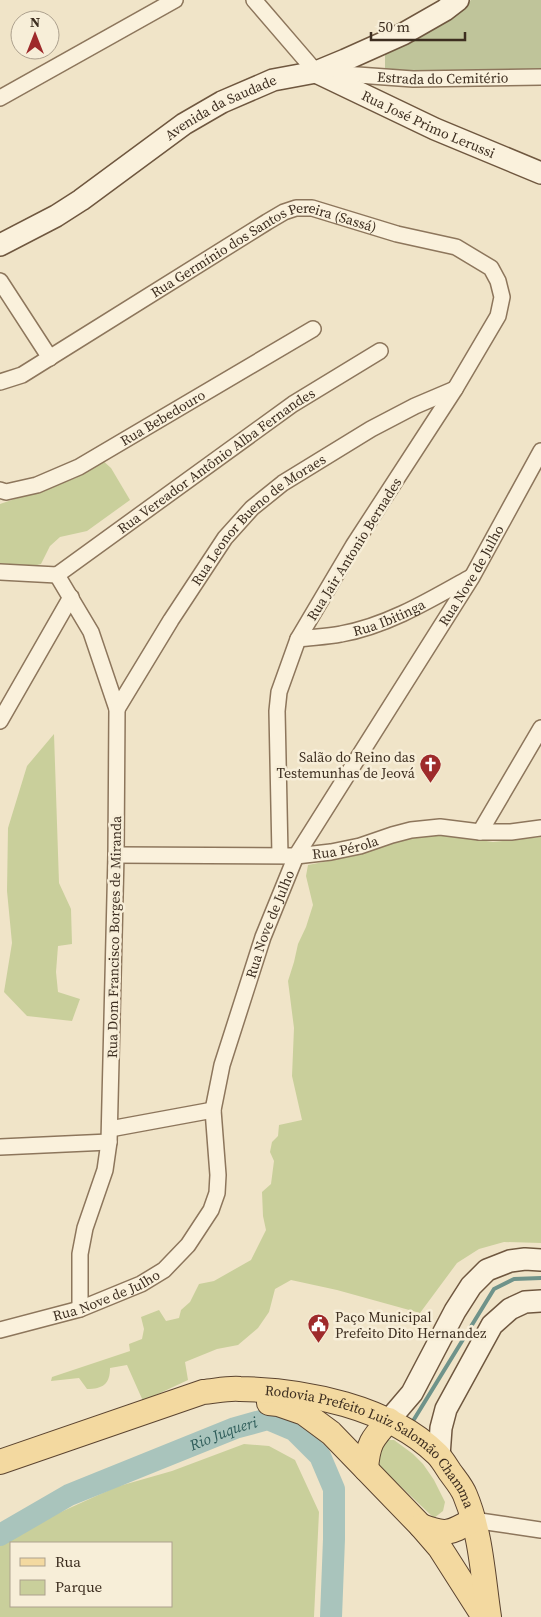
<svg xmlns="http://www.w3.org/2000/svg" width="541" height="1617" viewBox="0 0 541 1617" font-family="'Source Serif 4',serif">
<rect width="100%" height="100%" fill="#f0e4c8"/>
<g fill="#c9cf9b" fill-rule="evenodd">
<polygon points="101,459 111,468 130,500 87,531 60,537 50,546 41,564 19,570 0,566 0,504 76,478"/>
<polygon points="54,734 59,883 71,909 72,944 58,946 56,972 58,992 80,999 72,1021 27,1016 4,992 12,943 7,891 8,828 27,766"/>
<path d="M439,834l54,8 48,-5v406l-37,-1 -25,7 -22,14 -37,50 -83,-23 -46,-10 -16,9 -6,23 -11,16 -20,17 -21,4 -32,13 3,18 -45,21 -16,-36 -17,3c0,16 -7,21 -23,21l-8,-11 -28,3 1,-4 78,-26 -1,-7 13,-5 2,-10 -3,-12 18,-7 7,11 13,-3 2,-8 9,-8 9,-18 15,-3 37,-21 15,-30 -3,-14 -1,-24 9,-8 3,-23 -4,-9 2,-10 6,-6 1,-11 23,-5 -10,-44 2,-48 -6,-47 6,-19 4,-18 8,-17 7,-22 -7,-29 2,-11 46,-9 34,-17z"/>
<polygon points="382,1440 394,1440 413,1454 423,1464 434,1480 445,1502 443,1511 434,1518 372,1459"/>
<path d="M244,1444l25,2 26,14 24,52 -5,105h-314v-71l52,-30 64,-29 56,-16zM11,1543h160v63h-160z"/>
</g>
<polygon fill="#bfc49a" points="471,0 541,0 541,70 479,71 385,70 385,54 449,20"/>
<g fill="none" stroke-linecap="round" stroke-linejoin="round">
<polyline stroke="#6f938a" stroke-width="4" points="413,1421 494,1289 514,1279 541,1278"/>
<path stroke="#a9c4bc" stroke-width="22" id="s1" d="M0,1535l69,-40 166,-67 33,-9 26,11 26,26 14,33v50l-3,78"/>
<defs>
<g id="street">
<path id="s2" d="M254,0l62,72 97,7 128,-2"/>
<polyline points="0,98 175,0"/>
<polyline points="0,281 50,358"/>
<path id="s3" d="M0,382l22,-7 245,-153 17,-10 12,-4h16l85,26 59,13 35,21 7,13 4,16 -4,19 -43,73 -102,157 -55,93 -19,53 -2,19 3,144"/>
<path id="s4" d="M0,490l6,2 31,-7 42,-18 234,-138"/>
<polyline points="0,572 57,575"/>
<polyline points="57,575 91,632 117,709 116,855 109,1142 105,1170 85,1228 80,1254 80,1309"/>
<path id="s5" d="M57,575l236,-171 87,-53"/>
<path id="s6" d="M298,639c14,-2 29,-2 43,-5 46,-8 89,-34 130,-57"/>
<path id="s7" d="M117,709l54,-89 54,-82 27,-30 31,-25 88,-54 44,-23 40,-17"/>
<polyline points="0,721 71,597"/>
<polyline points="480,832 541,728"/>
<path id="s8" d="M116,855l180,1 35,-4 29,-6 32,-11 19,-5 29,-3 40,5h31l30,-4"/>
<polyline points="110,1129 213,1110"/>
<polyline points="0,1147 109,1142"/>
<path id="s9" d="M0,1330l80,-21 61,-25 23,-14 24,-25 23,-35 6,-17 1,-18 -5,-65 9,-45 41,-128 33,-81 176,-279 69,-126"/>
<polyline points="473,1520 541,1530"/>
</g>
<g id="secondary">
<path id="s10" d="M316,72l119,57 106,44"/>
<path id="s11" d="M0,245l56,-29 25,-16 103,-76 38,-22 51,-22 43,-8 29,-12 58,-26 42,-24 13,-10"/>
<polyline points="389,1420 412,1393 455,1311 471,1286 487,1270 510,1261 525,1259 541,1260"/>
<polyline points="439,1456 441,1428 446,1409 492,1325 510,1309 525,1302 541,1301"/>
</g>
<g id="primary">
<polyline points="269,1403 278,1404 304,1413 331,1433 421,1526 440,1548 484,1617"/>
<path id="s12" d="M0,1462l203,-70c12,-1 25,-4 37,-3 65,1 149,18 197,65 5,5 9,12 13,18 5,7 12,15 15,23 16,38 18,82 24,122"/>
<path d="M366,1469c2,-26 6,-30 23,-49"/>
<path d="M421,1526c26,10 29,7 52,-6"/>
</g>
</defs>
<use href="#street" stroke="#8d765c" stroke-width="18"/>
<use href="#secondary" stroke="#6f573f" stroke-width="24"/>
<use href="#primary" stroke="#5b4430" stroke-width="26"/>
<use href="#street" stroke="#faf1dc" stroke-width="15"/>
<use href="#secondary" stroke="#faf1dc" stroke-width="21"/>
<use href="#primary" stroke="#f3d9a0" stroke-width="24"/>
</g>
<defs>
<symbol id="church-pin" viewBox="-11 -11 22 30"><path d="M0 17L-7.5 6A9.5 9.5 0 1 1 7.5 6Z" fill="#9e2a2b" stroke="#f7eed8"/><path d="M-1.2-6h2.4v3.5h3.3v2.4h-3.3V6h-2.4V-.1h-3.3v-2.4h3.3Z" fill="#fff"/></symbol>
<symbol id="civic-pin" viewBox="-11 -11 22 30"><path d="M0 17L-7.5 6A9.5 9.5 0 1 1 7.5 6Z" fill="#9e2a2b" stroke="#f7eed8"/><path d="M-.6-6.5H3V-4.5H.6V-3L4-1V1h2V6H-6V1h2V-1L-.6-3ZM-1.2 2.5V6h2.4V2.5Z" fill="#fff"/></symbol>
</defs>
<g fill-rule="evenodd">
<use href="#church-pin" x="418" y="752" width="25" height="34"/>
<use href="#civic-pin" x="306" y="1312" width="25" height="34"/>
</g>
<g text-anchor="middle" stroke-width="5" stroke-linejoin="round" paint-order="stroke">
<g font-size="14" fill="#3d2e20" stroke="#f7eed8">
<text dy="5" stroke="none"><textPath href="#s2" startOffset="222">Estrada do Cemitério</textPath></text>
<text dy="5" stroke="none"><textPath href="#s11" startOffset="261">Avenida da Saudade</textPath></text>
<text dy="5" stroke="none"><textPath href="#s10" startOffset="124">Rua José Primo Lerussi</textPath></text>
<text dy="5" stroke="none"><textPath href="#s3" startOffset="302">Rua Germínio dos Santos Pereira (Sassá)</textPath></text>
<text dy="5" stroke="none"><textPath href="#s4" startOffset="181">Rua Bebedouro</textPath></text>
<text dy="5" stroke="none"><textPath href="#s5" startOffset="196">Rua Vereador Antônio Alba Fernandes</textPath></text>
<text dy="5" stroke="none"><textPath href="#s7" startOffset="239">Rua Leonor Bueno de Moraes</textPath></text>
<text transform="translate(354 549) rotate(-58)" y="5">Rua Jair Antonio Bernades</text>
<text dy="5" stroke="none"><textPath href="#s9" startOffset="952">Rua Nove de Julho</textPath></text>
<text dy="5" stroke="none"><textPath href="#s6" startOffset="94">Rua Ibitinga</textPath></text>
<text dy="5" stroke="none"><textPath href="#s8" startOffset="230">Rua Pérola</textPath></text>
<text dy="5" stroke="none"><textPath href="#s9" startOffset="548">Rua Nove de Julho</textPath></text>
<text transform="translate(114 937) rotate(-89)" y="5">Rua Dom Francisco Borges de Miranda</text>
<text dy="5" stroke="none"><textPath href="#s9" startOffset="112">Rua Nove de Julho</textPath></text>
<text dy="5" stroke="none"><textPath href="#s12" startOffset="402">Rodovia Prefeito Luiz Salomão Chamma</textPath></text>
</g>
<g font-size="14" fill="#3d2e20" stroke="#f7eed8" text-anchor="end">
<text x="415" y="762">Salão do Reino das<tspan x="415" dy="16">Testemunhas de Jeová</tspan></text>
<text x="335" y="1322" text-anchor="start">Paço Municipal<tspan x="335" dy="16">Prefeito Dito Hernandez</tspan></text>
</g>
<g font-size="15" font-style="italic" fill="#2f5d5a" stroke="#f7eed8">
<text dy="5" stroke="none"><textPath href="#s1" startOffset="246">Rio Juqueri</textPath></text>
</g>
</g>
<rect x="10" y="1542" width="162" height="65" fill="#f7eed8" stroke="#ada18e"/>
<rect x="20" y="1558" width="25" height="8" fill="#f3d9a0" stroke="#ada18e"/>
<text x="55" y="1567" font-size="15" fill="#3d2e20">Rua</text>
<rect x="20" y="1580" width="25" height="15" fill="#c9cf9b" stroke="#ada18e"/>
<text x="55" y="1592" font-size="15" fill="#3d2e20">Parque</text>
<g transform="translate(35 35)"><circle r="24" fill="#f7eed8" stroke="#ada18e"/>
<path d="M0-4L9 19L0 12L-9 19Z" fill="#9e2a2b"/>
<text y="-8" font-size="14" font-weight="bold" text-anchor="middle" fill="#3d2e20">N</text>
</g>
<path d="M371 32v8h94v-8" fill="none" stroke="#3d2e20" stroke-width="2.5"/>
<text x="378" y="32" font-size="15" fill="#3d2e20" stroke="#f7eed8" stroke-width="4" paint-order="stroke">50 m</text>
</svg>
